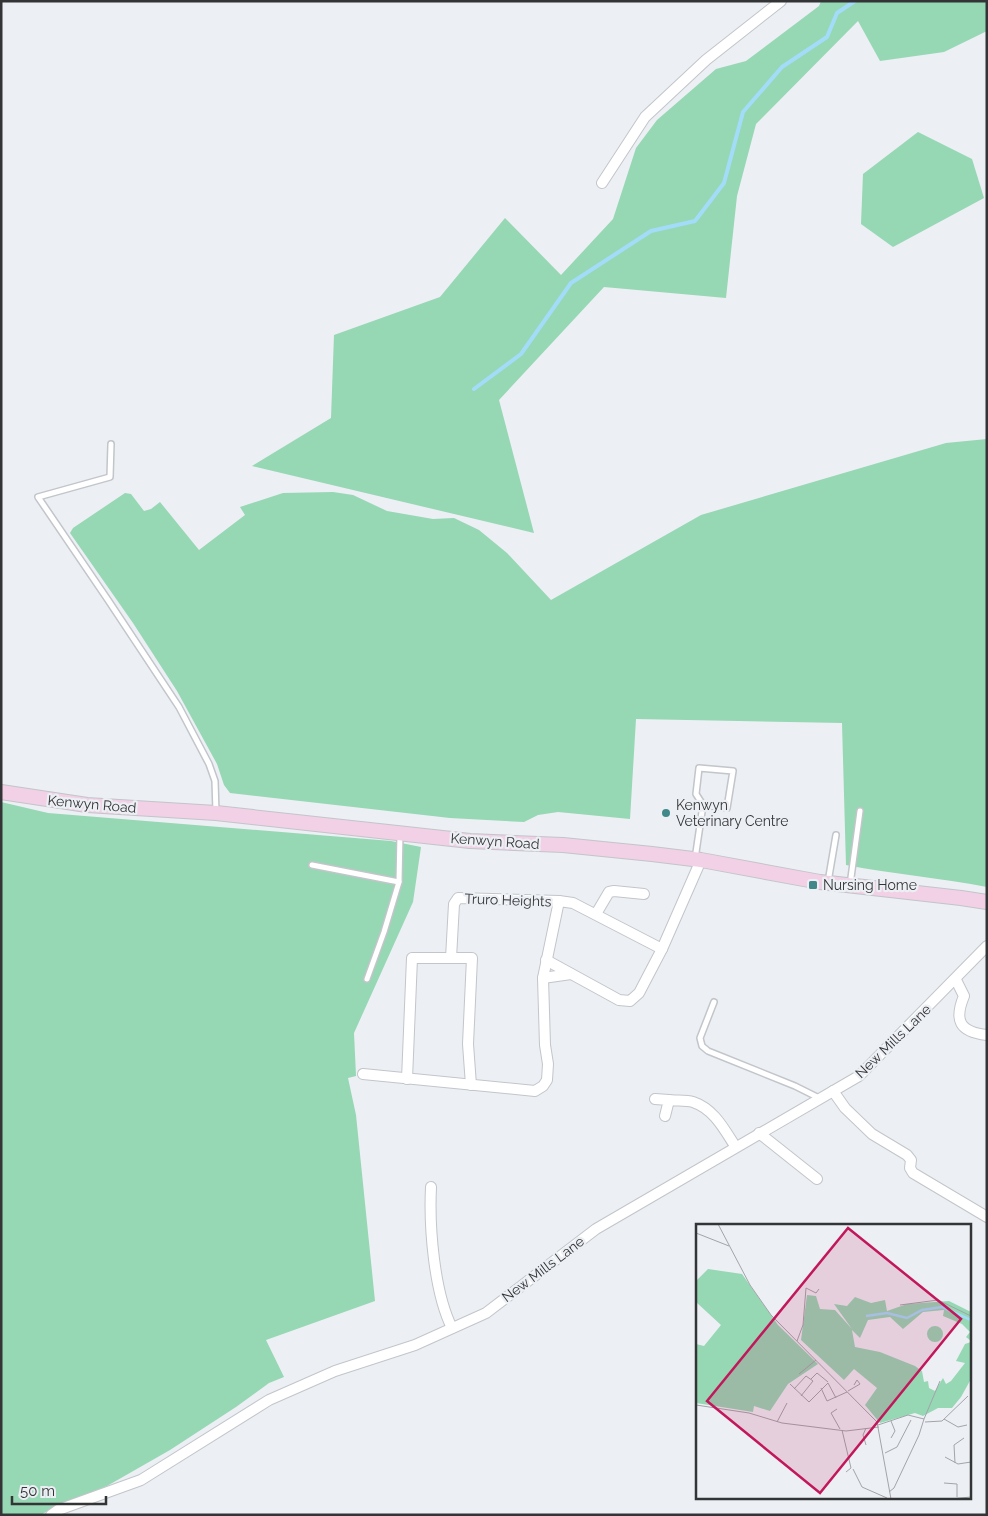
<svg xmlns="http://www.w3.org/2000/svg" width="988" height="1516" viewBox="0 0 988 1516" font-family="Raleway,sans-serif">
<rect width="100%" height="100%" fill="#eceff4"/>
<g fill="#96d7b4">
<polygon points="821,1 987,1 987,31 944,52 880,61 858,21 756,124 737,196 726,298 604,287 499,400 534,533 252,466 331,418 334,335 440,297 505,218 561,275 613,219 636,148 657,120 716,69 746,61 819,6"/>
<polygon points="918,132 972,159 984,198 893,247 861,224 863,174"/>
<path d="M987,439v448c-47,-9 -94,-13 -141,-22l-4,-142 -206,-4 -6,100 -72,-7 -20,3 -14,7 -74,-4 -220,-25 -6,-8 -7,-21 -40,-73 -44,-68 -63,-90 3,-5 52,-35 6,1 13,17 7,-2 9,-7 39,48 46,-35 -5,-8 43,-14 50,-1 20,3 34,16 46,8 21,-1 25,12 28,23 44,47 150,-85 245,-72z"/>
<polygon points="1,802 48,813 391,841 421,847 413,902 354,1033 356,1076 348,1078 356,1115 375,1301 266,1340 284,1377 269,1383 236,1407 170,1450 107,1486 55,1506 41,1515 1,1515"/>
</g>
<g fill="none" stroke-linecap="round" stroke-linejoin="round">
<polyline stroke="#a3dcf9" stroke-width="4" points="474,389 521,354 571,283 651,231 695,221 724,183 743,112 782,67 827,37 837,13 855,1"/>
<defs>
<g id="lane">
<polyline points="111,444 110,477 38,497 108,600 179,707 209,764 215,781 216,812"/>
<polyline points="695,859 703,805 727,808 733,771 699,768 696,794 703,805"/>
<polyline points="312,865 399,882"/>
<polyline points="828,882 836,835"/>
<polyline points="850,885 860,811"/>
<polyline points="367,979 384,932 399,882 400,834"/>
<polyline points="714,1002 700,1038 702,1046 708,1051 795,1086 819,1098"/>
</g>
<g id="street">
<polyline points="602,183 645,117 706,60 781,1"/>
<polyline points="596,914 609,892 614,891 644,894"/>
<polyline points="451,958 454,904 458,898 559,901"/>
<polyline points="546,960 619,1000 630,1001 639,993 662,949 701,860"/>
<polyline points="543,978 571,974"/>
<path d="M956,980l8,16c-10,24 -5,36 23,39"/>
<polyline points="363,1074 535,1091 543,1086 547,1080 548,1064 545,1045 543,978 559,901 573,903 662,949"/>
<polyline points="407,1079 412,958 472,958 468,1044 471,1085"/>
<polyline points="833,1091 845,1108 872,1134 907,1155 911,1160 910,1168 913,1173 987,1217"/>
<polyline points="655,1099 669,1100 665,1116"/>
<path d="M669,1100c7,1 17,0 24,2 21,7 31,27 42,44"/>
<polyline points="759,1133 817,1179"/>
<path d="M431,1187c-2,40 3,105 21,141"/>
<polyline points="51,1515 58,1510 141,1480 269,1400 335,1371 415,1345 486,1313 596,1229 859,1076 987,946"/>
</g>
<polyline id="secondary" points="1,792 87,805 216,813 470,841 563,845 652,854 701,860 820,882 961,898 987,902"/>
</defs>
<use href="#lane" stroke="#c2c5c9" stroke-width="8"/>
<use href="#street" stroke="#c2c5c9" stroke-width="12"/>
<use href="#secondary" stroke="#c2c5c9" stroke-width="16"/>
<use href="#lane" stroke="#fff" stroke-width="5"/>
<use href="#street" stroke="#fff" stroke-width="10"/>
<use href="#secondary" stroke="#f2d0e6" stroke-width="14"/>
</g>
<g fill="#40888a" stroke="#eceff4" stroke-width="2">
<circle cx="666" cy="813" r="5"/>
<rect x="808" y="880" width="10" height="10" rx="2.5"/>
</g>
<g text-anchor="middle" stroke-width="4.5" stroke-linejoin="round" paint-order="stroke">
<g font-size="14" fill="#333436" stroke="#eceff4">
<text transform="translate(92 804) rotate(5)" y="5">Kenwyn Road</text>
<text transform="translate(495 841) rotate(4)" y="5">Kenwyn Road</text>
<text transform="translate(508 900) rotate(2)" y="5">Truro Heights</text>
<text transform="translate(893 1041) rotate(-44)" y="5">New Mills Lane</text>
<text transform="translate(543 1269) rotate(-37)" y="5">New Mills Lane</text>
</g>
<g font-size="14" fill="#333436" stroke="#eceff4" text-anchor="start">
<text x="676" y="810">Kenwyn<tspan x="676" dy="16">Veterinary Centre</tspan></text>
<text x="823" y="890">Nursing Home</text>
</g>
</g>
<g transform="translate(696 1224)">
<rect width="275" height="275" fill="#eceff4"/>
<path d="M12,45l34,5 36,51 40,39 -30,20 -18,27 -16,-5 -1,6 -57,-9v-59l8,2 17,-21 -25,-23v-21zM111,71l9,1 4,13 15,1 17,19 -18,-25 13,2 8,-9 16,6 14,-3 2,11 20,-7 42,-3 22,11v29l-5,-4 4,-5 -8,-8 -19,-8 1,-6 -21,2 -20,17 -13,-12 -22,3 -8,18 -8,-8 3,17 25,5 35,14 7,5 2,11 4,-1 1,7 6,3 8,-13 3,6 5,-3 14,-18 -9,-2 9,-17 6,-2v37l-10,18 -9,11h-14l-15,8 -8,-3 -35,10 -15,-18 12,-17 -23,-19 -10,11 -43,-40zM231 110a8 8 0 1 1 16 0a8 8 0 1 1-16 0Z" fill="#96d7b4"/>
<path fill="none" stroke="#a3dcf9" stroke-width="2.5" d="M170,92l21,-3 20,5 15,-8 20,-3 29,13"/>
<path fill="none" stroke="#a2a4a8" stroke-width="1" d="M22,0l32,61 21,30 106,107 14,77M0,9l33,13M204,81l38,-5 33,16M101,117l6,-16 3,-37 10,5 3,-4M103,150l17,-14M115,155l6,-6 11,9M94,160l19,18 19,-19 8,15M125,164l6,13 20,-9M98,165l12,-13 7,5 -12,15M152,167l12,-7 -3,-4 -3,5M0,181l53,8 33,10 64,8 33,-4M141,185l-6,4 9,16M228,195l16,-38M248,195l14,8 9,-2M81,198l10,-19M229,198l17,-1 26,-25M182,201l30,-10 16,4M146,206l9,38 -5,4M195,214l4,-7 -4,-10M170,221l-3,-10 3,-7M189,229l12,-6 14,-27M249,233l13,7 13,-2M259,239l-1,-18 10,-7M157,245l9,18 25,11M248,259l13,1v13M193,268l5,-4 25,-53 5,-16M254,275l21,-2"/>
<path fill="#c2185b" fill-opacity="0.15" stroke="#c2185b" stroke-width="2.5" d="M152,4l113,91 -141,174 -113,-92z"/>
<rect width="275" height="275" fill="none" stroke="#333436" stroke-width="2.5"/>
</g>
<rect width="988" height="1516" fill="none" stroke="#333436" stroke-width="5"/>
<path d="M12 1496v8h94v-8" fill="none" stroke="#333436" stroke-width="2.5"/>
<text x="20" y="1496" font-size="15" fill="#333436" stroke="#eceff4" stroke-width="4" paint-order="stroke">50 m</text>
</svg>
